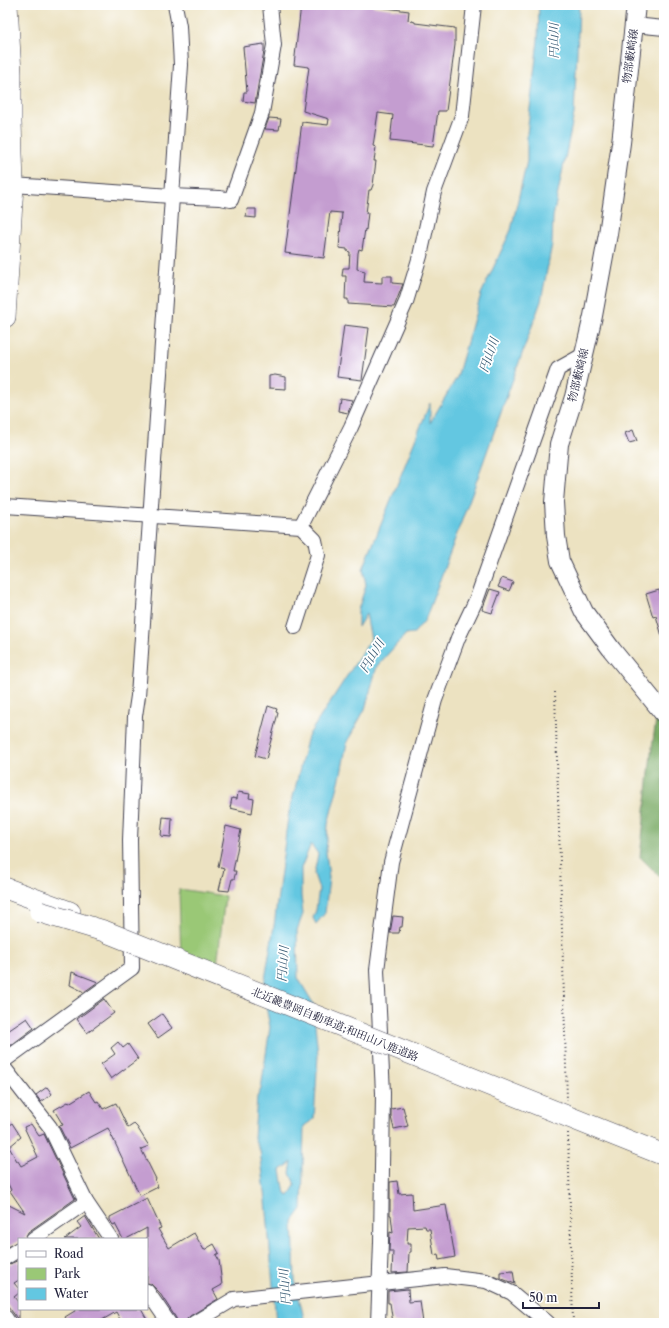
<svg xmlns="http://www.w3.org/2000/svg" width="669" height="1328" viewBox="0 0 669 1328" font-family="'Libre Caslon Text','Noto Serif JP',serif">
<rect width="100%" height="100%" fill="#fff"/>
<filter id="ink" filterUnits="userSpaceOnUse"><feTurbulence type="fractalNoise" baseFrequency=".025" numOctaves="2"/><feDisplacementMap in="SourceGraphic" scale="8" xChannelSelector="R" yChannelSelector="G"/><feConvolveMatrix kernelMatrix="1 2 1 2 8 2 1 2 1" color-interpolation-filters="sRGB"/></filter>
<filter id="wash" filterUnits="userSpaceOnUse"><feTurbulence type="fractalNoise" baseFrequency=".012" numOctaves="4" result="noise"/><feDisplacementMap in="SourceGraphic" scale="16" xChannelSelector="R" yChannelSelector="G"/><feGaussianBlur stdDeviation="0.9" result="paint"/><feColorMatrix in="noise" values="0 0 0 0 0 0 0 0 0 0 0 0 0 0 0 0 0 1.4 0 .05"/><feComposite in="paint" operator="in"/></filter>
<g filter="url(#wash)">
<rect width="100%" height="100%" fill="#ece2c1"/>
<polygon fill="#9ac876" stroke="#5e7558" points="179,889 225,896 216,974 181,961"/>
<polygon fill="#7bac67" stroke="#4e6751" points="664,667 664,881 640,857 651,754"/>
<path fill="#63c7e1" stroke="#42748e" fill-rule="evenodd" d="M539,5h39l1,5 -5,104 -21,103 -1,27 -11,57 -66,184 -50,135 -11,13 -8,1 -29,32 -12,43 -18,33 -6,32 -13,50 -2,28 3,26 -4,35 -9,11 -3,-6 3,-8 3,-21 -5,-15 4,-20 -7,-10 -10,24v28l2,18 -6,16 1,48 15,25 5,52 -4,64 -10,7 -2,83 -9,12 2,59 10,43h-29l-10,-123 -6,-49 -6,-13 3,-41 4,-8 9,-62 -7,-36 11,-65 14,-109 20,-81 63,-97 -5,-25 -8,13v-17l8,-25 -3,-16 67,-166v20l27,-46 24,-83 30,-64 16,-69v-27l11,-94zM292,1162l-2,11 5,12 -6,11 -4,-2 -4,-24z"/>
<g id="blocks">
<g fill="#c49dd0">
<polygon points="301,5 373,5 373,6 378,7 409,11 408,20 415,22 415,23 455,28 455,45 446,111 438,111 433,146 390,141 393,115 378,113 373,146 376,147 374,161 376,161 373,185 371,190 369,190 366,213 368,213 366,230 365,229 362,250 359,249 358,253 357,269 365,271 364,282 382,283 382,276 392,276 392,283 403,284 394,307 348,304 348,299 345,299 346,276 342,276 343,268 349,268 350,252 347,251 347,249 339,248 342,213 330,212 324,258 285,253 302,122 328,125 329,119 303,111 309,67 294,65"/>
<polygon points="264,44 264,51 255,103 243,101 244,92 247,92 243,47"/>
<polygon points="269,118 281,119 279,130 265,129"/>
<polygon points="247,209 256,209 256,218 246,217"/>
<polygon points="344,325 369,328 362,380 337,377"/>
<polygon points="275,375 286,377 286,389 269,388 269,376"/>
<polygon points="340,398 352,400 348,413 338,411"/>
<polygon points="633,430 637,441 629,443 625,433"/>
<polygon points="502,578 513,582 509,591 498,587"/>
<polygon points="490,589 500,592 492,613 482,610"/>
<polygon points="659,590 664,606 664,635 662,636 656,616 653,617 646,594"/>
<polygon points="268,706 277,709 276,712 278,713 266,759 255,756"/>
<polygon points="238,792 250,794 249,798 254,799 252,813 230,808 232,798 237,799"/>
<polygon points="163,817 172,818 171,837 161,836"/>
<polygon points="226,826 241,830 233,871 236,871 234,879 232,879 229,891 219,890 224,869 218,867"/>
<polygon points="393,916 403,917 402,927 400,927 399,933 390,933"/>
<polygon points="72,972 98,982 84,992 70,985"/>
<polygon points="104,999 114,1013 87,1033 77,1019"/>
<polygon points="162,1014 172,1028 158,1038 148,1024"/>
<polygon points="27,1018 34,1028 6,1049 5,1033"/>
<polygon points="118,1042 123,1048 128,1044 138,1059 111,1079 101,1064 115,1054 111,1048"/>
<polygon points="47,1087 52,1094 41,1102 36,1095"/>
<polygon points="89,1091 96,1102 98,1101 103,1109 116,1103 128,1128 134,1124 137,1127 149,1146 141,1149 156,1179 155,1180 158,1187 140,1196 108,1128 70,1148 59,1126 63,1125 54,1110 68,1102 69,1103"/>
<polygon points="403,1107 408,1126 394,1129 391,1117 391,1109"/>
<polygon points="12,1123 21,1137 9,1147 17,1161 18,1161 21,1166 38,1157 24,1127 31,1124 39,1136 44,1134 75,1199 28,1232 25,1239 19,1239 19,1241 5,1248 5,1203 25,1213 10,1191 11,1190 5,1178 5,1128"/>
<polygon points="397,1181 399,1194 412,1193 413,1210 446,1205 455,1257 439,1260 438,1254 434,1255 430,1229 426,1229 425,1226 408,1227 407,1244 411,1244 411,1252 409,1252 408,1272 392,1273 393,1251 389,1251 390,1232 393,1233 391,1215 390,1215 390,1182"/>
<polygon points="147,1198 161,1228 158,1229 169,1248 194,1233 204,1250 214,1244 219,1253 216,1255 219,1260 222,1285 213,1290 218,1299 190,1316 187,1319 186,1323 177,1323 176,1318 159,1292 151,1284 147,1283 147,1228 126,1239 123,1239 115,1224 113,1225 110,1220 110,1217"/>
<polygon points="85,1216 99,1239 65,1239 81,1227 77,1222"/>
<polygon points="19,1260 19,1280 14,1283 19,1289 19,1293 14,1297 19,1303 19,1321 5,1302 5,1266"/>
<polygon points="513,1271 515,1284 500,1278 500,1272"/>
<polygon points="408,1289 409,1302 420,1301 423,1323 393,1323 390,1303 388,1303 388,1291"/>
<polygon points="78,1309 141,1309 149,1323 133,1323 130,1319 122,1323 116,1312 97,1323 68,1323 65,1317"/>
</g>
</g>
</g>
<g filter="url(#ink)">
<use href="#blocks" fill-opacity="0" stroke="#403f4f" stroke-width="1"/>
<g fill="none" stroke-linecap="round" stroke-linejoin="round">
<defs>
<g id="minor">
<polyline points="634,25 664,28"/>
<polyline points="13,185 171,196 220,198 231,200 262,113 274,45 270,5"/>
<polyline points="5,506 301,526 315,540 318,555 295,627"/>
<polyline points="301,526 351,427 406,302 420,256 434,192 462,116 474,5"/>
<polyline points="5,1060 132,968 130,840 135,716 138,696 181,65 179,26 175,5"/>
<polyline points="5,1069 50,1127 86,1202 111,1239"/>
<polyline points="33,1239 86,1202"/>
<polyline points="5,1258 19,1249"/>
<polyline points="147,1291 169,1323"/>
<polyline points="5,1317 9,1323"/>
<polyline points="194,1323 234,1299 445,1276 486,1281 512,1293 548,1323"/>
<polyline points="378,1323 381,1242 383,1093 377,970 391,862 435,700 458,638 477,598 558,369 583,355"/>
</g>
<polyline id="major" points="636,5 621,143 608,234 593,316 574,397 559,444 554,502 556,536 560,561 584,612 612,650 664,714"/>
<g id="highway">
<polyline points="5,317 13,185 11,122 11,73 7,5"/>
<polyline points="5,888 70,912"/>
</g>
</defs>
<use href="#minor" stroke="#403f4f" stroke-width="16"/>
<use href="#major" stroke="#403f4f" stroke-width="20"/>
<use href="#highway" stroke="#403f4f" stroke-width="22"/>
<g stroke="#403f4f" stroke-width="2" stroke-dasharray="1 3" stroke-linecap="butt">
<polyline points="555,692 567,1100"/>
<polyline points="568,1133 573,1323"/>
</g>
<use href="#minor" stroke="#fff" stroke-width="14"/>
<use href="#major" stroke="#fff" stroke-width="18"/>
<use href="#highway" stroke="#fff" stroke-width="21"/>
<defs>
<polyline id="highway-bridge" points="40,912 104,931 664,1155"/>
</defs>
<use href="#highway-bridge" stroke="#403f4f" stroke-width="22" stroke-linecap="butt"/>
<use href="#highway-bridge" stroke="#fff" stroke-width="21"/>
</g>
</g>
<g text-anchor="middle" stroke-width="3.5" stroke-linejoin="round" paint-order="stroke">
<g font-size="11" fill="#22223b" stroke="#fff">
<text transform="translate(630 56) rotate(-82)" y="4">物部藪崎線</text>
<text transform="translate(578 375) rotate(-76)" y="4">物部藪崎線</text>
<text transform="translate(335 1024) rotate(22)" y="4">北近畿豊岡自動車道;和田山八鹿道路</text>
</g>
<g font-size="12" font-style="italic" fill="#395c75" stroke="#fff">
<text transform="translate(554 41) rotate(-90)" y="4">円山川</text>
<text transform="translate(489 355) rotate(-71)" y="4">円山川</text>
<text transform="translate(372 656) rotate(-59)" y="4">円山川</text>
<text transform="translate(283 964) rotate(-86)" y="4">円山川</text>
<text transform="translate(285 1287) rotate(-94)" y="4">円山川</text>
</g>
</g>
<rect width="669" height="1328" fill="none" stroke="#fff" stroke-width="20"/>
<rect x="18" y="1238" width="130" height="72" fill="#ffffff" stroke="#a7a7b1"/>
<rect x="26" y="1251" width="20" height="6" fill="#ffffff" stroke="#a7a7b1"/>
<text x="54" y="1258" font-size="12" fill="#22223b">Road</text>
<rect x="26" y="1268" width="20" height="12" fill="#9ac876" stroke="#a7a7b1"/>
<text x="54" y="1278" font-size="12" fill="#22223b">Park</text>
<rect x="26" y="1288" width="20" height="12" fill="#63c7e1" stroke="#a7a7b1"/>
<text x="54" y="1298" font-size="12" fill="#22223b">Water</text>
<path d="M523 1302v6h76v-6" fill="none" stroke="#22223b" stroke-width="2"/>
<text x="529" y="1302" font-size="12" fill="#22223b" stroke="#ffffff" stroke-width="3" paint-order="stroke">50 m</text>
</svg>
